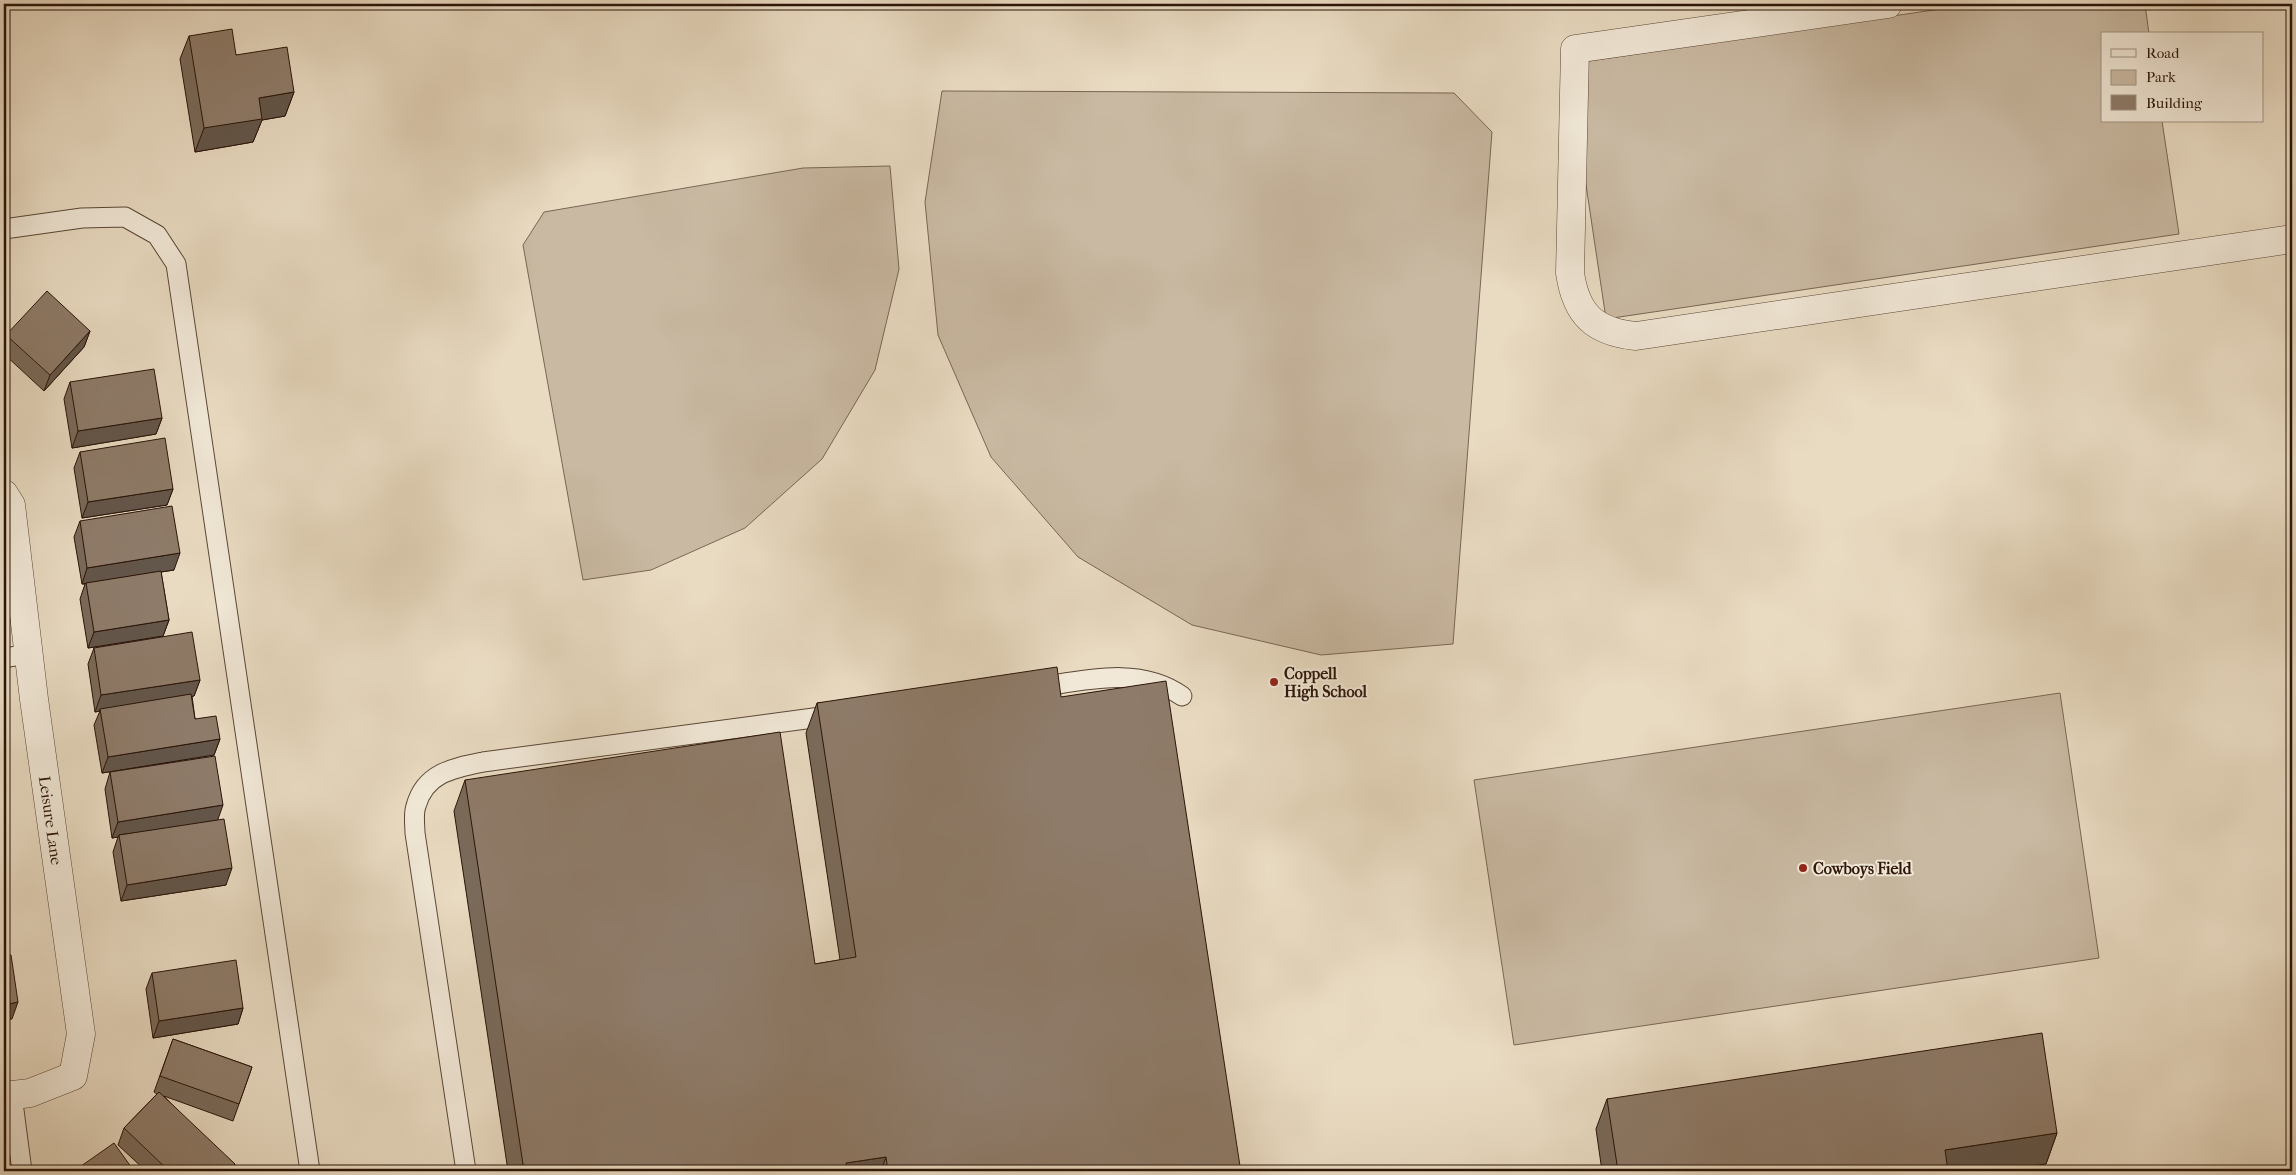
<svg xmlns="http://www.w3.org/2000/svg" width="2296" height="1175" viewBox="0 0 2296 1175" font-family="'IM FELL French Canon',serif">
<rect width="100%" height="100%" fill="#e9dbc2"/>
<filter id="stains"><feTurbulence type="fractalNoise" baseFrequency=".004" numOctaves="4"/><feColorMatrix values="0 0 0 0 .2 0 0 0 0 .09 0 0 0 0 .02 0 0 0 .5 -.17"/></filter>
<radialGradient id="worn" r=".72"><stop offset=".6" stop-color="#630" stop-opacity="0"/><stop offset="1" stop-color="#630" stop-opacity=".3"/></radialGradient>
<g fill="#c9b9a2" stroke="#7a6655">
<polygon points="1974,4 2145,4 2149,34 2102,34 2102,121 2162,121 2179,234 1606,319 1568,64"/>
<polygon points="942,91 1454,93 1492,132 1453,644 1321,655 1192,625 1078,557 991,457 938,335 925,202"/>
<polygon points="890,166 899,269 875,370 822,459 745,528 651,570 583,580 523,245 544,212 803,168"/>
<polygon points="2060,693 2099,958 1514,1045 1474,780"/>
</g>
<g fill="none" stroke-linecap="round" stroke-linejoin="round">
<defs>
<g id="lane">
<polyline points="4,229 82,218 125,217 157,235 176,264 310,1171"/>
<polyline points="4,658 28,654"/>
<path d="M1034,688c49,-7 104,-23 148,8"/>
<polyline points="12,1095 22,1171"/>
<path d="M466,1171l-51,-338c0,-8 -2,-19 1,-27 9,-33 37,-38 67,-44l353,-47"/>
</g>
<g id="street">
<path d="M1888,4l-313,45 -5,224c6,41 24,59 66,63l656,-97"/>
<path id="s1" d="M4,494l7,11 23,194 47,335 -8,42 -43,17 -26,3"/>
</g>
</defs>
<use href="#lane" stroke="#5a4636" stroke-width="21"/>
<use href="#street" stroke="#5a4636" stroke-width="29"/>
<use href="#lane" stroke="#f1e8d7" stroke-width="19"/>
<use href="#street" stroke="#f1e8d7" stroke-width="28"/>
</g>
<g fill="#7a6a5a" stroke="#2b1408">
<polygon points="189,36 236,55 294,92 285,116 262,120 253,142 195,152 180,59"/>
<polygon points="90,331 84,347 44,391 4,354 4,342 6,335"/>
<polygon points="70,382 162,418 156,434 72,448 64,399"/>
<polygon points="80,452 173,489 167,505 82,518 74,468"/>
<polygon points="80,521 174,570 161,572 169,620 163,636 88,648 80,599 85,584 82,584 74,537"/>
<polygon points="94,648 200,680 194,696 192,696 195,719 220,739 214,755 102,773 94,725 100,711 95,712 88,664"/>
<polygon points="1061,697 1238,1171 508,1171 454,811 465,780 815,964 840,960 806,733 817,703"/>
<polygon points="110,772 218,820 226,885 121,901 113,852 118,837 112,838 105,789"/>
<polygon points="152,973 243,1008 238,1024 153,1038 146,989"/>
<polygon points="173,1039 252,1067 233,1121 164,1096 233,1171 146,1171 118,1145 124,1128 157,1094 154,1092"/>
<polygon points="1607,1099 2057,1133 2046,1164 1996,1171 1602,1171 1596,1129"/>
</g>
<g fill="#63564a" stroke="#2b1408">
<polygon points="294,92 285,116 262,120 253,142 195,152 204,128 259,98"/>
<polygon points="90,331 84,347 44,391 50,375"/>
<polygon points="162,418 156,434 72,448 78,431"/>
<polygon points="173,489 167,505 82,518 88,502"/>
<polygon points="180,553 174,570 82,584 87,568"/>
<polygon points="169,620 163,636 88,648 94,632"/>
<polygon points="200,680 194,696 101,711 100,709 100,711 95,712 101,695"/>
<polygon points="220,739 214,755 102,773 108,757"/>
<polygon points="223,805 217,822 119,835 118,837 112,838 118,822"/>
<polygon points="232,868 226,885 121,901 127,885"/>
<polygon points="18,1002 12,1019 4,1020 4,1005"/>
<polygon points="243,1008 238,1024 153,1038 159,1021"/>
<polygon points="2057,1133 2046,1164 1996,1171 1937,1171 1945,1150"/>
<polygon points="886,1157 881,1171 843,1171 846,1163"/>
<polygon points="235,1164 233,1171 228,1171"/>
<polygon points="1240,1166 1238,1171 1207,1171"/>
</g>
<g fill="#8e7b69" stroke="#2b1408">
<polygon points="232,29 236,55 287,47 294,92 259,98 262,119 204,128 189,36"/>
<polygon points="47,291 90,331 50,375 6,335"/>
<polygon points="154,369 162,418 78,431 70,382"/>
<polygon points="165,438 173,489 88,502 80,452"/>
<polygon points="172,506 180,553 87,568 80,521"/>
<polygon points="161,571 169,620 94,632 86,583"/>
<polygon points="192,632 200,680 101,695 94,648"/>
<polygon points="1057,667 1061,697 1166,681 1240,1166 1207,1171 888,1171 886,1157 846,1163 847,1171 524,1171 465,780 780,732 815,964 856,957 817,703"/>
<polygon points="191,694 195,719 216,716 220,739 108,757 100,709"/>
<polygon points="215,756 223,805 118,822 110,772"/>
<polygon points="224,819 232,868 127,885 119,835"/>
<polygon points="11,955 18,1002 4,1005 4,956"/>
<polygon points="236,960 243,1008 159,1021 152,973"/>
<polygon points="2042,1033 2057,1133 1945,1150 1948,1171 1618,1171 1607,1099"/>
<polygon points="173,1039 252,1067 239,1104 160,1076"/>
<polygon points="159,1092 235,1164 228,1171 169,1171 124,1128"/>
<polygon points="114,1143 134,1171 74,1171"/>
</g>
<g fill="#8f2418" stroke="#f1e8d7" stroke-width="2">
<circle cx="1274" cy="682" r="5"/>
<circle cx="1803" cy="868" r="5"/>
</g>
<g text-anchor="middle" stroke-width="4" stroke-linejoin="round" paint-order="stroke">
<g font-size="16" font-weight="bold" fill="#2b1408" stroke="#f1e8d7" text-anchor="start">
<text x="1284" y="679">Coppell<tspan x="1284" dy="18">High School</tspan></text>
<text x="1813" y="874">Cowboys Field</text>
</g>
<g font-size="16" fill="#2b1408" stroke="#f1e8d7">
<text dy="6" stroke="none"><textPath href="#s1" startOffset="331">Leisure Lane</textPath></text>
</g>
</g>
<rect width="2296" height="1175" fill="none" stroke="#e9dbc2" stroke-width="20"/>
<rect x="5" y="5" width="2286" height="1165" fill="none" stroke="#2b1408" stroke-width="2.5"/>
<rect x="10" y="10" width="2276" height="1155" fill="none" stroke="#2b1408"/>
<rect x="2101" y="32" width="162" height="90" fill="#f1e8d7" stroke="#a29384"/>
<rect x="2111" y="49" width="25" height="8" fill="#f1e8d7" stroke="#a29384"/>
<text x="2146" y="58" font-size="15" fill="#2b1408">Road</text>
<rect x="2111" y="70" width="25" height="15" fill="#c9b9a2" stroke="#a29384"/>
<text x="2146" y="82" font-size="15" fill="#2b1408">Park</text>
<rect x="2111" y="95" width="25" height="15" fill="#8e7b69" stroke="#a29384"/>
<text x="2146" y="108" font-size="15" fill="#2b1408">Building</text>
<rect width="100%" height="100%" filter="url(#stains)"/>
<rect width="100%" height="100%" fill="url(#worn)"/>
</svg>
